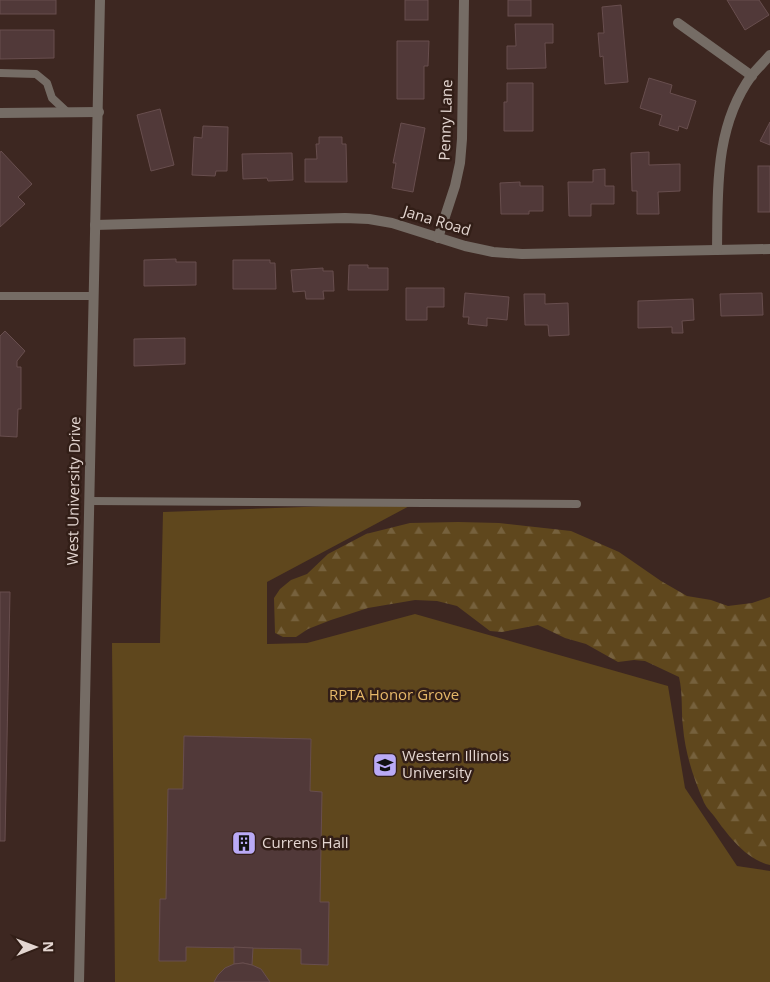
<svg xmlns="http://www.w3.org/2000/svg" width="770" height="982" viewBox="0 0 770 982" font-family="'Open Sans',sans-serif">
<defs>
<pattern id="forest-firs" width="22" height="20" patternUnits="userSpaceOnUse" patternTransform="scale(1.25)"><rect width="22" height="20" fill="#5f471d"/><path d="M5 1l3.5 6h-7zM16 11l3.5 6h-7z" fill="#76613d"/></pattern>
</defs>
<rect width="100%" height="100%" fill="#3d2721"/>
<polygon fill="#5f471d" points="415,503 267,582 267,644 307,643 415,614 668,686 685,788 737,866 770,871 770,982 115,982 112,643 160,643 163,512"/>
<path fill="url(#forest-firs)" d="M458,522l41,1 72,8 48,21 42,29 26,15 24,4 17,6 24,-3 18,-6v268c-25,-6 -42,-30 -56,-49 -4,-5 -9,-10 -11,-16 -10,-23 -18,-48 -20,-73 -2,-17 0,-33 -4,-50l-34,-16 -11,-1 -16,2 -32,-18 -21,-6 -27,-13 -36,7 -12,-1 -33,-25 -20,-5 -22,-1 -47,8 -37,12 -23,9 -12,8h-13l-8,-4 -1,-35 6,-9 11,-9 16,-6 21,-20 38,-20 44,-11z"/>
<g fill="#513939" stroke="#684e4e">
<rect x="0" y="0" width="56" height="14"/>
<rect x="405" y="0" width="23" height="20"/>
<rect x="508" y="0" width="23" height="16"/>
<polygon points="727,0 759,0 769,15 745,30"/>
<polygon points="621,5 628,82 605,84 603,56 600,57 598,33 604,33 602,7"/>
<polygon points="515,24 553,24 553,43 545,43 546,68 507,69 507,46 516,46"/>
<polygon points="0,30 54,30 54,58 0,59"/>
<polygon points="397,41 429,41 428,66 424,66 424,99 397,99"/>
<polygon points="649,78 672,85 670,93 696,101 687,129 679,126 678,131 659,125 662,115 640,108"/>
<polygon points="507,83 533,83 533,131 504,131 504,102 507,102"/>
<polygon points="160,109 174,165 151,171 137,115"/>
<polygon points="770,122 770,145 760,141"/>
<polygon points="401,123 425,128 413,192 392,188 396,163 393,163"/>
<polygon points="203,126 228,127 227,171 216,171 215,176 192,175 194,137 202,138"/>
<polygon points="319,137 342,137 342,144 346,144 347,182 305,182 305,159 317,159 316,144 319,144"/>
<polygon points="1,151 32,184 18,197 25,204 0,227 0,153"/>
<polygon points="649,152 649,165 680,164 680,191 658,192 659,214 637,214 637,191 632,191 631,153"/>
<polygon points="292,153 293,180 268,181 267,178 243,179 242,154"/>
<rect x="758" y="166" width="12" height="46"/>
<polygon points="605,169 605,186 614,186 614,204 591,204 591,216 569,216 568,182 593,182 593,170"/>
<polygon points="520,182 520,186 543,186 543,211 529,211 529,214 501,214 500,183"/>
<polygon points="176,259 176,262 196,262 196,285 144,286 144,260"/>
<polygon points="233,260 270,260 270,263 275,263 276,289 233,289"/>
<polygon points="349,265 368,265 368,268 388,268 388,290 348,290"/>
<polygon points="323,268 323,271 333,271 334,291 323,291 324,299 306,299 305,291 293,292 291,270"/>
<polygon points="406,288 444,288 444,307 427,307 427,320 406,320"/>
<polygon points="465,293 509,297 507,320 487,318 487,326 468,324 469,317 463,317"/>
<polygon points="762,293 763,315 721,316 720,294"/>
<polygon points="524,294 545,294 545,304 568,303 569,335 549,336 548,325 525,325"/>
<polygon points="693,299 694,320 682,321 683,333 672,333 672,327 638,328 638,301"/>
<polygon points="5,331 25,351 17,361 17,367 21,367 21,409 18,409 17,437 0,436 0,336"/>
<polygon points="185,338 185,364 134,366 134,339"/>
<polygon points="0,592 10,592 5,841 0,841"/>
<polygon points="184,736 311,739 310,791 322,792 320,902 329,902 328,965 301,964 301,949 186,947 186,961 159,961 160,899 166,899 168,789 183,789"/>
<polygon points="234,947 253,948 252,965 243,963 234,964"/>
<polygon points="243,963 252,965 261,969 270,982 214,982 218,975 225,968 234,964"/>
</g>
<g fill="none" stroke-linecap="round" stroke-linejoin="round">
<g stroke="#756c65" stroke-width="8">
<polyline points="0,73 36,74 47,83 52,98 67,112"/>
<polyline points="0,296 94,296"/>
<polyline points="89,501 577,504"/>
</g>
<g stroke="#756c65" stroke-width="10">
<polyline points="678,23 752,76"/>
<polyline points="0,113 99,112"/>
<polyline points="95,225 345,218 369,219 392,223 465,246 493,252 522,254 770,249"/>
<polyline points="438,238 455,186 460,163 462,139 464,0"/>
<path d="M717,250c1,-60 -3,-123 35,-175 6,-7 12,-13 18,-20"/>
<polyline points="79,982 100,0"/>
</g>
</g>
<defs>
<symbol id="university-square" viewBox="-11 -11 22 22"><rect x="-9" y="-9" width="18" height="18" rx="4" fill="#baaaf6" stroke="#321e17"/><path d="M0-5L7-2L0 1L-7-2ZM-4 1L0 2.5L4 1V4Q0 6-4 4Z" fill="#111"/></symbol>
<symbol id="building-square" viewBox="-11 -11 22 22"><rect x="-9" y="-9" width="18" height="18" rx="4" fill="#baaaf6" stroke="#321e17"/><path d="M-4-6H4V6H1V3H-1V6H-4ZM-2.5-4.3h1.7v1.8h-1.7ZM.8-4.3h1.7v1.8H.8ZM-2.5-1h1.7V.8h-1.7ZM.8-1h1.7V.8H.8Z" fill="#111"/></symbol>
</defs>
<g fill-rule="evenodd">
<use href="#university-square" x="371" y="751" width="28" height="28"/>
<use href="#building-square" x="230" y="829" width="28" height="28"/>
</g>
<g text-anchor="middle" stroke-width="5" stroke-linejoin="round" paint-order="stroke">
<g font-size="15" fill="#e4d6d1" stroke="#321e17">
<text transform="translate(446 120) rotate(-88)" y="5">Penny Lane</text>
<text transform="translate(437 221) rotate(17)" y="5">Jana Road</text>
<text transform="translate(74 491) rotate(-89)" y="5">West University Drive</text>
</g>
<g font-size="15" fill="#e5b768" stroke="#321e17">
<text x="394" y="700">RPTA Honor Grove</text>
</g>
<g font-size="15" fill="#e4d6d1" stroke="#321e17" text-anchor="start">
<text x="402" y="761">Western Illinois<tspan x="402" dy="17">University</tspan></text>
<text x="262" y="848">Currens Hall</text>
</g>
</g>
<g transform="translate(35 947) rotate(89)" stroke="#321e17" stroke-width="4" paint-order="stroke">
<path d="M0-4L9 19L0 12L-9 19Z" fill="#e4d6d1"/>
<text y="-8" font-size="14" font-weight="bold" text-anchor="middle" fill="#e4d6d1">N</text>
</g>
</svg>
